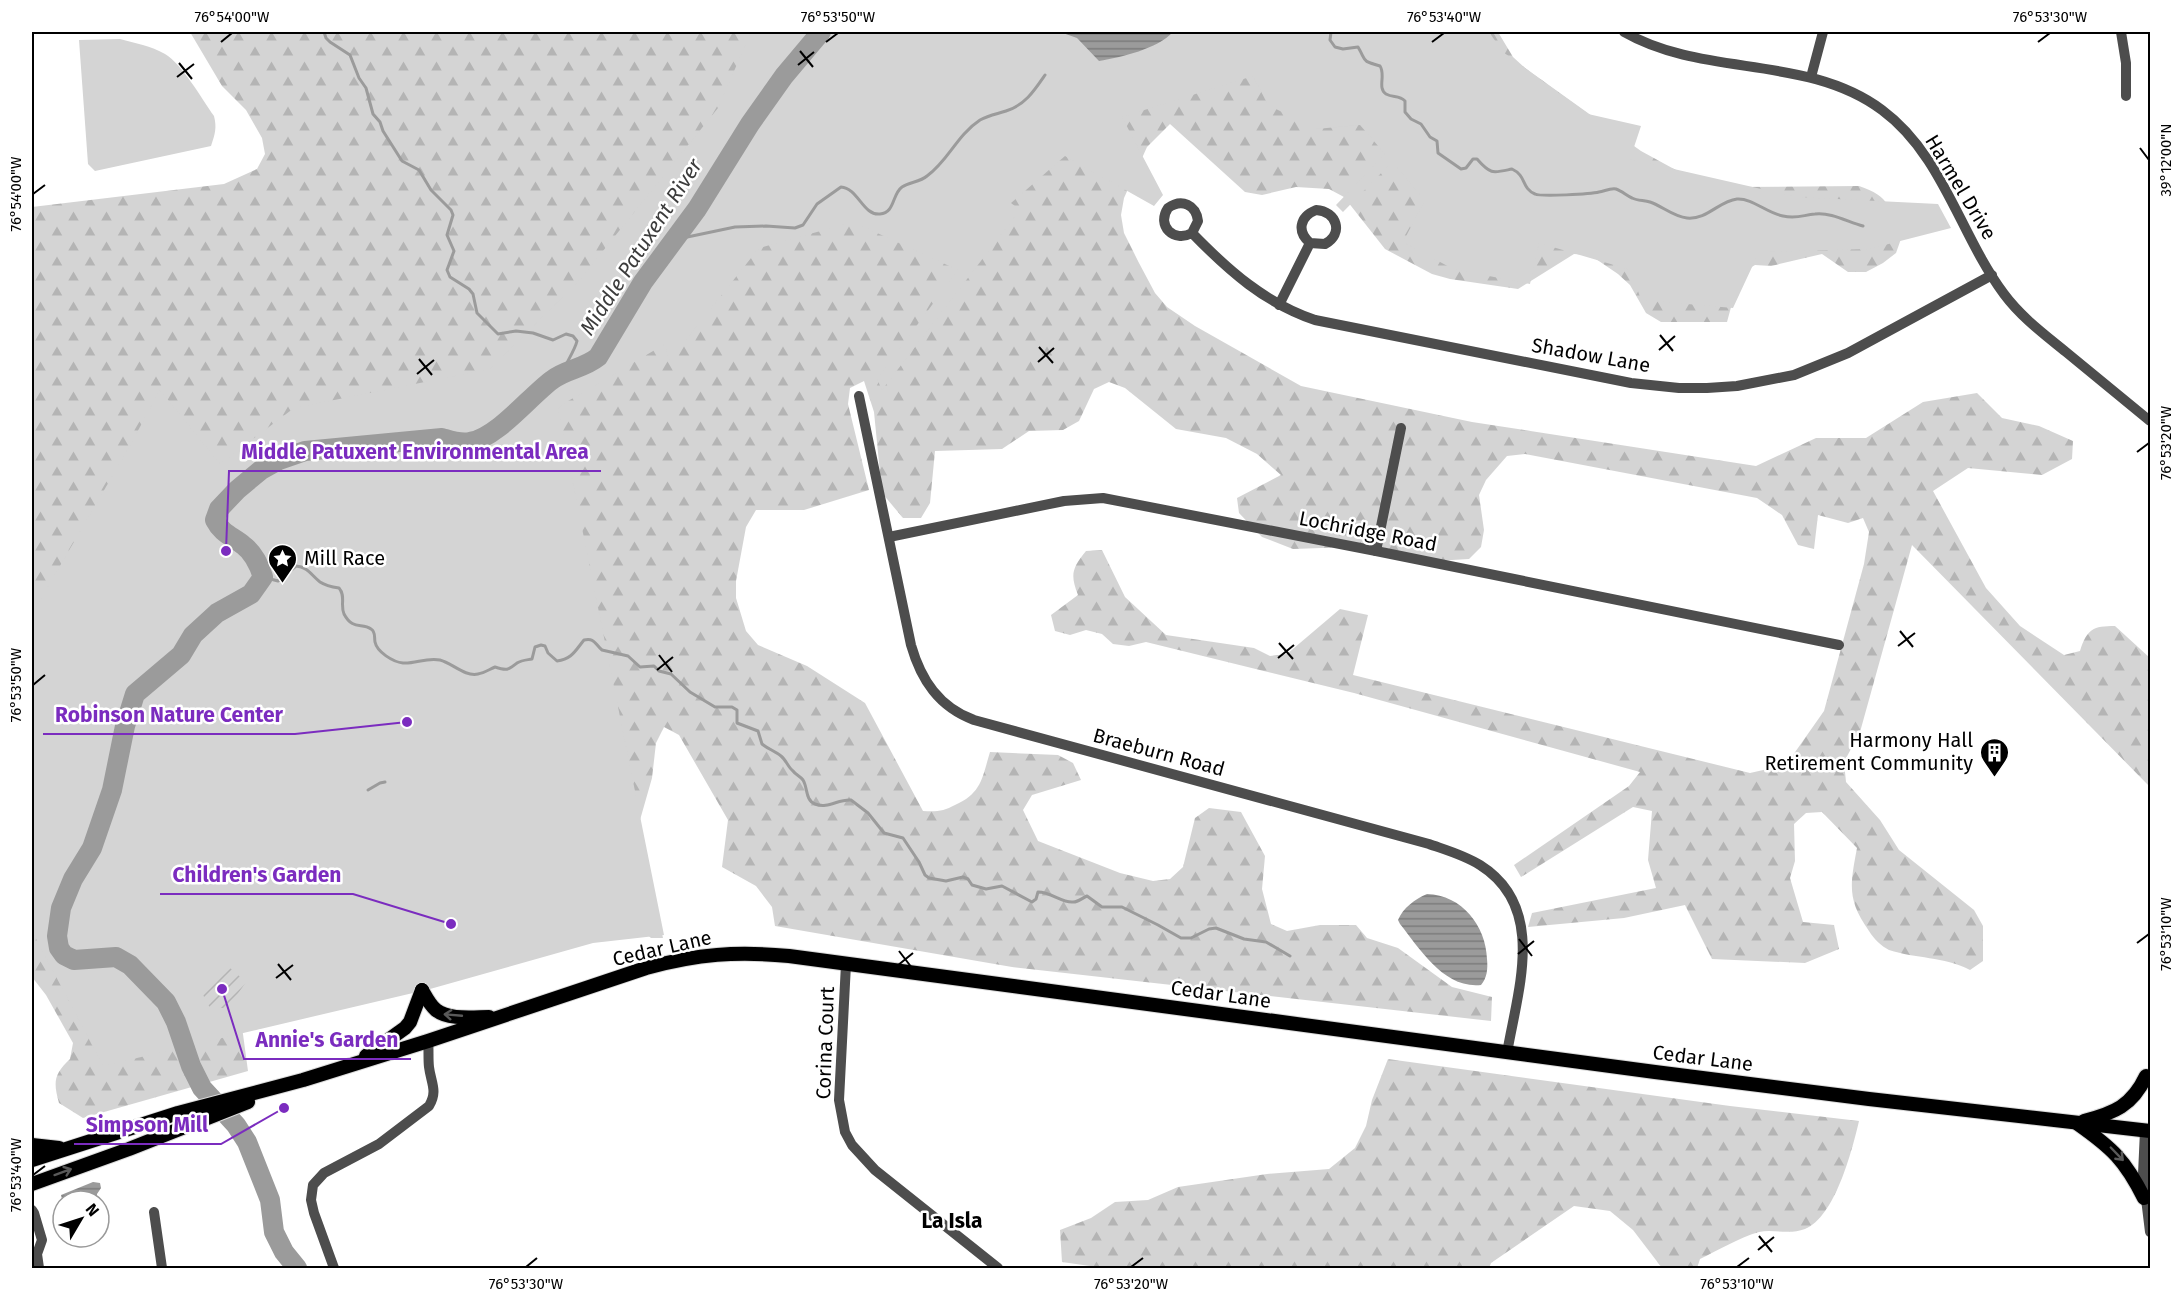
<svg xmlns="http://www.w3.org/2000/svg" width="2182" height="1300" viewBox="0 0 2182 1300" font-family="'Fira Sans',sans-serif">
<defs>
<pattern id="forest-firs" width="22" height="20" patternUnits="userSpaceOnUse" patternTransform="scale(1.5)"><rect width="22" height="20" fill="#d4d4d4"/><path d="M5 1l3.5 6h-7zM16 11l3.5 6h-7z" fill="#b4b4b4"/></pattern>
<pattern id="garden-furrows" width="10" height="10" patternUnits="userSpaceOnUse" patternTransform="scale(1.5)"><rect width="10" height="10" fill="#d4d4d4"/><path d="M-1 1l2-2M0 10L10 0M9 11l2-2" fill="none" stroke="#b4b4b4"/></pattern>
<pattern id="water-rules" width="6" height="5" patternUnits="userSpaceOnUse" patternTransform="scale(1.5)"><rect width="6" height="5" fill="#9b9b9b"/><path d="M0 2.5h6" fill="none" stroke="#7c7c7c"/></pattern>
</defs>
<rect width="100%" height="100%" fill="#fff"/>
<g fill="url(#forest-firs)">
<path d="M190,32h1308l15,25 12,11 116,83 44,24 49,12 125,-1c31,10 31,23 43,50l-6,17 -13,10 -17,9h-18l-26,-18 -51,12 -16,-1 -15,9 -13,48h-66l-15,-9 -16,-28 -12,-11 -28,-19 -16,-1 -56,35 -68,-10 -18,-5 -47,-25 -41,-52 -15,-8 -33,-2 -34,8 -17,-3 -75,-68 -23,23 -23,51 -3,17 3,18 15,30 16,30 12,14 28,19 106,60 171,36 284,44 60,-28h50l57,-36 54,-9 25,25 37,8 34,15 -1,18 -30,16 -74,-7 -35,23 53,97 34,38 44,29 16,-4c7,-22 13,-25 35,-25l35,32v129l-238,-242 -52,187 -16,30 2,20 34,38 19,30 75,60 9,16v35l-13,9c-27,-14 -54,-11 -81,-20 -8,-4 -15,-11 -20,-19 -22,-31 -19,-46 -12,-83l-35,-36 -16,1 -12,11 1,37 -5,17 13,44 31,3 5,24 -34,14 -93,-4 -27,-54 -61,13 -96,9 4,-14 124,-25 -8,-28 4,-49 -19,-4 -112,70 -7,-12 115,-79 11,-14 -286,-79 -208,-51 -17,4 -16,-2 -11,-10 -16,-4 -16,5 -15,-4 -4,-16 27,-20c-8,-20 -6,-27 8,-44l16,-1 23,47 41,38 88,13 16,8 17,-2 53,-45 28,6 -15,60 397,98 36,-8 38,-54 40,-147 5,-32 -6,-14 -15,5 -30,-8 -4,34 -16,-4 -16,-30 -25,-17 -232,-44 -18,2 -21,24 -7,15 5,35 -3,17 -12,12 -34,2 -57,-15 -85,3 -31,-12 -23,-24 -2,-15 44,-23 -24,-21 -31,-16 -50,-9 -51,-41 -16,-6 -15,7 -15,32 -16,9 -34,1 -27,18 -67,2 -5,52 -9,15h-18l-21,-25 -8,-81 -10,-31 -14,7 -2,16 21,86 -65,20h-48l-10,17 -10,54v17l10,33 12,14 49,21 58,37 58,108c14,1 21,0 32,-6 27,-12 27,-27 35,-53l68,3 15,8 8,17 -49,15 -9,15 15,31 82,32 33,8 17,-2 13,-12 12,-49 14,-10 32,4 24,44 -3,33 9,35 16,7 33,-6h36l11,13 31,10 54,39 40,10 -1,24 -479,-54 -237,-41 -3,-19 -16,-21 -34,-19 6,-47 -49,-85 -15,-8 -8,16 -4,35 -14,49 25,111h-12l-22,-20 -389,94 8,59 -165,47 -24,-15c-6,-21 -5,-29 11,-44l3,-16 -27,-48 -14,-18v-770l192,-23 33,-15 8,-15 -3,-16 -16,-28 -24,-24z"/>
<path d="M1388,1059l342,47 129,15c-7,30 -24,96 -54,108 -15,6 -32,0 -46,3 -19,5 -42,19 -59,27l-3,9h-35l-29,-38 -23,-19 -36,-5 -83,57 -2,5h-385l-42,-6 -2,-32 31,-12 24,-16 33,-2 30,-13 89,-13 62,-5 26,-21 11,-22 6,-26z"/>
</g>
<g fill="#d4d4d4">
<polygon points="751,32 1489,32 1503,52 1588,114 1641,126 1630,159 1797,197 1938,204 1951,228 1869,249 1759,252 1733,308 1641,300 1631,270 1539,243 1530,284 1453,269 1403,242 1425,200 1392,162 1343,212 1336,205 1385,154 1360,125 1316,129 1268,105 1253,76 1122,117 1163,195 1154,206 1065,156 1011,203 1020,210 882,390 877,379 958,270 853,222 759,248 669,361 665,344 563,404 558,409 664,935 593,943 430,989 103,1066 32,931 32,614 128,449 160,390 220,464 294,408 490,369 578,282 718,108"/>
<path d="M120,39c15,4 31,7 45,15 18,11 36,44 49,62 3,12 1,18 -3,30l-116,25 -7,-7 -9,-124z"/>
</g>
<polygon fill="url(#garden-furrows)" points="229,967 246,982 228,1008 210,1008 201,991 218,972"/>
<g fill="url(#water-rules)">
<path d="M1060,32h113c-16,17 -51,25 -74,29l-22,-23z"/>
<path d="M1427,894c35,1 59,32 60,65 1,10 0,19 -6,26 -37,4 -61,-36 -81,-61l-2,-4c5,-12 17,-21 29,-26z"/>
<polygon points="93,1182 100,1183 101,1188 97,1194 97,1201 63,1201 63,1203 61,1195"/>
</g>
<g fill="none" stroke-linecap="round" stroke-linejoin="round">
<g stroke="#9b9b9b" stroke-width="3">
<path d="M324,32l2,6 4,4 20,13 9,23 7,10 7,26 7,8 3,9 19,30 17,9 12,20 20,20 2,5 -6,20 7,16 -7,19 3,7 19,12 4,5 4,19 21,21 18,-3 17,2 20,7 13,-6 7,2 4,5c-2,9 -11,22 -15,32"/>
<path d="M1331,32l-1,8 5,7 8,2 15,-2c9,15 2,13 22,19 6,9 -3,22 6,28 7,4 13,1 19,7v11l6,7 10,5 9,13 7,4 1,12 23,16 5,-1 7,-9h4c14,16 16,14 35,10 15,7 9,19 23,25 6,3 56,0 64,-2 6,-1 11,-4 17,-3 6,2 11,7 16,9 6,3 12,2 18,4 12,4 24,15 37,16 20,2 32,-17 50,-19 15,-1 30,14 46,17 14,3 20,-1 32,-2 16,-2 33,8 48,12"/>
<path d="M673,240l62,-13 31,-1 29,2 8,-3 14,-21 24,-17c17,1 22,29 39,27 15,-1 12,-20 22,-27 8,-5 18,-5 25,-11 22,-16 29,-40 53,-56 9,-5 17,-6 26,-9 19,-6 28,-20 39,-36"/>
<path d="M263,577l15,4 18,-15c12,1 15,9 24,16 6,4 12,5 19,6 7,8 1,17 5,26 9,17 18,8 27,15 5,3 3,8 4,13 2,10 18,20 28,21 12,1 24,-6 37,-3 12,3 25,17 38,14 6,-1 12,-5 17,-7 12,4 13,3 22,-4 5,-3 10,-3 15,-4l3,-12 6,-2 4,1 3,7 9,8c15,-2 18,-10 27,-21 11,-2 10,3 18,10l26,6 12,11 14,-1 5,5 12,3 19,18 25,15h17l5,3v13l21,8 4,13c6,5 13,7 19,12 5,4 7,11 12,15 3,4 7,5 10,9 5,8 2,20 12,24 13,5 23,-5 36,-4l17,13 16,20 19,5 16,24 6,13 4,3 17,3 17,-4 5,2 4,6 14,4 16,-3 30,16 4,-3 2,-7c13,0 24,11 35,10 6,0 9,-4 14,-6l15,11h20l36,18 23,13h10l18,-9 7,-1 28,11 22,3 24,14"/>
<polyline points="368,790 380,783 385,782"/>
</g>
<path stroke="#9b9b9b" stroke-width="20" d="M297,1268l-13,-16 -10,-20 -4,-32 -23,-58 -11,-17 -34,-37 -11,-22 -15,-44 -10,-20 -36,-37 -14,-8 -42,3 -10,-5 -5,-7 -2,-12 4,-28 12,-29 19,-31 20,-58 13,-64 10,-32 46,-39 12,-20 24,-22 34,-19 12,-17c-4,-12 -9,-24 -20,-32 -11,-9 -21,-11 -28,-25l4,-11 18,-19 24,-20 18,-10 26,-9 137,-13c10,3 18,6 28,4 27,-4 60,-46 82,-62 14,-11 31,-11 46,-23l45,-75 54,-73 53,-85 34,-48 37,-44"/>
<defs>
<g id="major">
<path d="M422,990c4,7 8,15 14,20 12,10 37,7 53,7"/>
<polyline points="366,1056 405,1028 410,1022 422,990"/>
<path d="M2084,1121c30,-8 48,-15 62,-45"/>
<path d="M2078,1124c34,24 47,36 66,74"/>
<polyline points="32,1145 59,1148"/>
<path d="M32,1160l146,-47 125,-33 125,-39 218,-73c52,-14 90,-17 143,-12l866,116 214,27 281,32"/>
<polyline points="32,1184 129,1149 248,1102"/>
</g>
</defs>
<use href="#major" stroke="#dbdbdb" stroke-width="16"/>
<g stroke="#4d4d4d" stroke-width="10">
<path d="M1624,32c80,46 183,22 258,78 61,45 78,125 122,184 17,23 40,40 62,58 28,23 56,46 84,69"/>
<polyline points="2121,32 2126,63 2126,96"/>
<polyline points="1811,77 1823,32"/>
<path d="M1192,233l6,-12c-2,-16 -16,-23 -30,-13 -12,18 6,35 24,25 37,38 73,70 123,87l316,63 48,5h28l30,-2 57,-11 54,-22 144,-78"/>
<path d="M1279,305l31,-62 15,1c19,-10 12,-33 -9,-34 -17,7 -19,22 -6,33"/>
<path d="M859,396l52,249c10,35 28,62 63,75l455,124c17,6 35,11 51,21 67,42 38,124 27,188"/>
<polyline points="889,537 1064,501 1103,498 1376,551 1839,645"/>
<polyline points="1376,551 1401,428"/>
<polyline points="846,964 839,1100 845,1132 852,1145 875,1170 998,1268"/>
<polyline points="2145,1131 2143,1174 2150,1232"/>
<polyline points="32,1210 34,1213 42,1240 37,1254 39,1268"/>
<polyline points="154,1212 162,1268"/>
<path d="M334,1268l-20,-55 -3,-13 2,-15 11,-12 55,-29 50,-38c9,-15 2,-23 0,-39 -1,-8 0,-18 -1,-26"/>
</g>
<use href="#major" stroke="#000" stroke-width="14"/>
</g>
<defs><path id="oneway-shaft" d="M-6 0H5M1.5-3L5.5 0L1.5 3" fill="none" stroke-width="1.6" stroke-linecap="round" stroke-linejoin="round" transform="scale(1.5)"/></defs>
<g stroke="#595959">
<use href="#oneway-shaft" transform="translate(453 1015) rotate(-175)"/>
<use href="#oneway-shaft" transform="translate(2117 1154) rotate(46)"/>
<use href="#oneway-shaft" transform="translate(63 1172) rotate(-20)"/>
</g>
<path fill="none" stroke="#000" stroke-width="2" d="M221,42l11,-9M826,42l12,-9M1432,42l12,-9M2038,42l12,-9M800,51l13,16M179,63l13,16M798,65l16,-13M177,77l17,-13M2140,148l9,12M33,194l12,-9M1660,335l13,16M1039,347l14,16M1659,350l16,-14M419,359l13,16M1038,362l16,-14M417,374l17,-14M2137,452l12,-9M1900,631l13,16M1279,643l14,16M1898,646l17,-13M659,655l13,17M1278,658l16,-13M657,670l16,-13M33,685l12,-10M1519,939l13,17M2137,943l12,-9M899,951l13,17M1518,954l16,-13M278,964l13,16M897,966l16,-13M276,978l17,-13M33,1175l12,-9M1759,1236l13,16M1758,1250l16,-13M526,1267l11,-9M1131,1267l12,-9M1737,1267l12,-9"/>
<defs>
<symbol id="sight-pin" viewBox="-11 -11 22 30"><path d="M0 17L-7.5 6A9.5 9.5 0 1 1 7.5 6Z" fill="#000" stroke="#fff"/><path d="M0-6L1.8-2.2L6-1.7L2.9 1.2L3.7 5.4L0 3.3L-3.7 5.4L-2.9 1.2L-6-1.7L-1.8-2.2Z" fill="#fff"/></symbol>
<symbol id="building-pin" viewBox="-11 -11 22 30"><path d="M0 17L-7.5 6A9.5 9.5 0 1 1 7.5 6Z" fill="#000" stroke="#fff"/><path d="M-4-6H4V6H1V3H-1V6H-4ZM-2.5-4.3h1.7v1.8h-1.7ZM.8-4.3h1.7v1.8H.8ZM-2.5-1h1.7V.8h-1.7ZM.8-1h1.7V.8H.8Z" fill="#fff"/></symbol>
</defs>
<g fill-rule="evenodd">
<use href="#sight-pin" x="266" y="542" width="33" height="45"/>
<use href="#building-pin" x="1978" y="736" width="33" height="45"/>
</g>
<g text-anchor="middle" stroke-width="5" stroke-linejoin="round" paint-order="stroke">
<g font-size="20" fill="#000" stroke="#fff">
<text transform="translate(1961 187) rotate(59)" y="7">Harmel Drive</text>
<text transform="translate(1591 355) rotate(10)" y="7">Shadow Lane</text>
<text transform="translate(1368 531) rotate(11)" y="7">Lochridge Road</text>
<text transform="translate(1159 752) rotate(15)" y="7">Braeburn Road</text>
<text transform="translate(662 948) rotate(-13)" y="7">Cedar Lane</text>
<text transform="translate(1221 994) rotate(8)" y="7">Cedar Lane</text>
<text transform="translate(825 1043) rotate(-88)" y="7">Corina Court</text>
<text transform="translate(1703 1058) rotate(7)" y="7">Cedar Lane</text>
</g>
<g font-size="20" fill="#000" stroke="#fff" text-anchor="start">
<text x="304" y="565">Mill Race</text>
<text x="1973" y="747" text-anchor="end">Harmony Hall<tspan x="1973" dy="23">Retirement Community</tspan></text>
</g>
<g font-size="21" font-style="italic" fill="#3c3c3c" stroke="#fff">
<text transform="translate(641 247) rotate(-57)" y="7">Middle Patuxent River</text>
</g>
<g font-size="21" font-weight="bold" fill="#000" stroke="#fff">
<text x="952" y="1228">La Isla</text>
</g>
</g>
<path fill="none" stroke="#7b2cbf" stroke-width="2" d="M226 551L229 471H601M407 722L295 734H43M451 924L353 894H160M222 989L244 1059H411M284 1108L221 1144H74"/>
<g fill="#7b2cbf" stroke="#fff" stroke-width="2">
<circle cx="226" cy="551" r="6"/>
<circle cx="407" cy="722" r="6"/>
<circle cx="451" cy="924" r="6"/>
<circle cx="222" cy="989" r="6"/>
<circle cx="284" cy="1108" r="6"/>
</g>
<g font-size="21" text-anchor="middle" font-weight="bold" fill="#7b2cbf" stroke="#fff" stroke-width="5" stroke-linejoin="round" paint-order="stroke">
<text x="415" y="459">Middle Patuxent Environmental Area</text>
<text x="169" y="722">Robinson Nature Center</text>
<text x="257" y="882">Children's Garden</text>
<text x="327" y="1047">Annie's Garden</text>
<text x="147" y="1132">Simpson Mill</text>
</g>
<rect width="2182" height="1300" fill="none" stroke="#ffffff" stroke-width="66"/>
<g transform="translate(81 1219) rotate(51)"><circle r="28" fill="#ffffff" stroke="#999999" stroke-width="1.5"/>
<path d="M0-4.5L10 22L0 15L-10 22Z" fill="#000000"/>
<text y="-9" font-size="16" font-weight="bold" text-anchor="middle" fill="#000000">N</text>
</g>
<rect x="33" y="33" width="2116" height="1234" fill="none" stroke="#000" stroke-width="2"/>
<g font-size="15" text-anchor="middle" fill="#000">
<text x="232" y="22">76°54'00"W</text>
<text x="838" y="22">76°53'50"W</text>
<text x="1444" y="22">76°53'40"W</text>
<text x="2050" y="22">76°53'30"W</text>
<text transform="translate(2166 160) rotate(-90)" y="5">39°12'00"N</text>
<text transform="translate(16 194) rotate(-90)" y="5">76°54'00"W</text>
<text transform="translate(2166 443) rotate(-90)" y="5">76°53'20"W</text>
<text transform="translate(16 685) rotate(-90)" y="5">76°53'50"W</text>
<text transform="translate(2166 934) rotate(-90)" y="5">76°53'10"W</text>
<text transform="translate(16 1175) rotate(-90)" y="5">76°53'40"W</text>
<text x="526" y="1289">76°53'30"W</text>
<text x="1131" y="1289">76°53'20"W</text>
<text x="1737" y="1289">76°53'10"W</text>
</g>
</svg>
